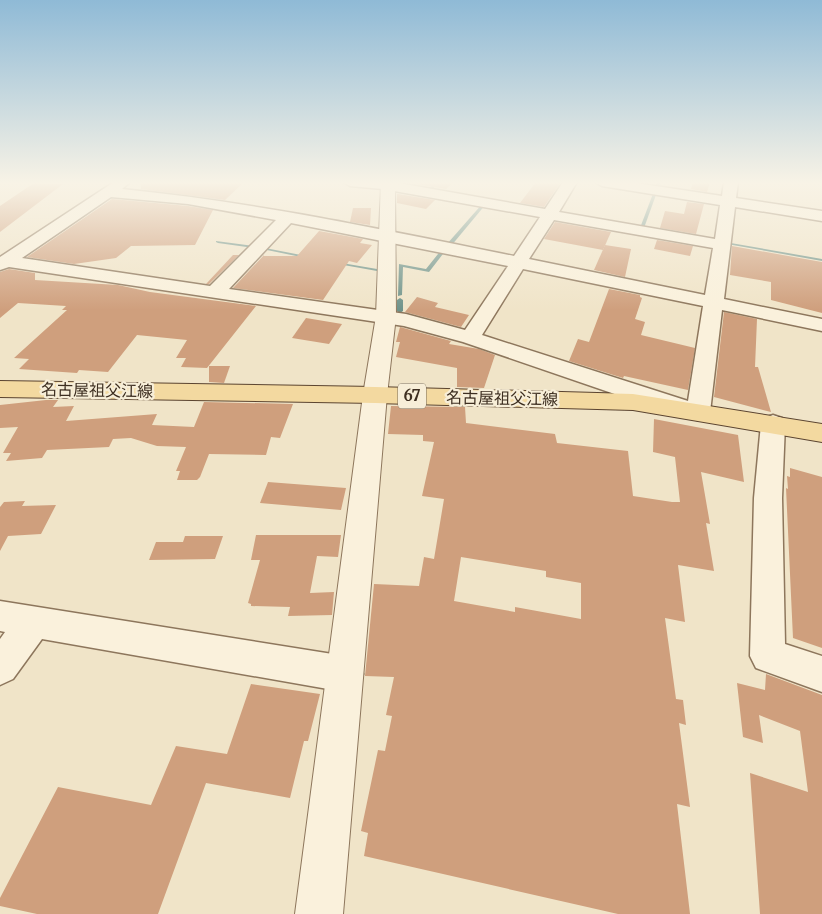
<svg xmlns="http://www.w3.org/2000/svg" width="822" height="914" viewBox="0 0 822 914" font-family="Merriweather,'Noto Sans JP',serif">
<rect width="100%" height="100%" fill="#f0e4c8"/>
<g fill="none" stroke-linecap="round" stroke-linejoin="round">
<g fill="#6f938a" fill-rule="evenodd">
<polygon points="436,182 440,182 430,191 428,191 428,189"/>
<polygon points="657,182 661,182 657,189 655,189"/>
<polygon points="654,191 657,192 644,228 641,229 640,228"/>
<polygon points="483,203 486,204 451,246 447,246 447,244"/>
<polygon points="216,241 254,246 256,247 254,248 218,243 216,242"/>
<polygon points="725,242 822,259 822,261 727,244 725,243"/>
<polygon points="260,247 306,256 308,257 306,258 262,249 260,248"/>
<polygon points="442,249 446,250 429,272 403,267 402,295 398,296 399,264 426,269"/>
<polygon points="336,262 377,269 379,270 377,271 338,264 336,263"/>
<polygon points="400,298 403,300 403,311 400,313 397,311 397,300"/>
</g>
</g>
<g fill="#cf9f7d" fill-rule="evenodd">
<polygon points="141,182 244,182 225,200 141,189"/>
<polygon points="412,182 454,182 446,189 410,183"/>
<polygon points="536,182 561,182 544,207 520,203"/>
<polygon points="693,182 710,182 707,192 691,189"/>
<polygon points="34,183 63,184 0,232 0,206"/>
<polygon points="397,194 398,194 435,200 426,209 397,203"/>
<polygon points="112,199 188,206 213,210 195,245 131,246 116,258 74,264 27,257"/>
<polygon points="687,202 704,204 696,234 660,228 665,211 684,214"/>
<polygon points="353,208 371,208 370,225 350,222"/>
<polygon points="555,222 611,232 603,250 544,239"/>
<polygon points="319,231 363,239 360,243 372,245 357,263 349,261 323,300 233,288 264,255 264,256 297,256"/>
<polygon points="657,240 693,246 690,256 654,249"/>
<polygon points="605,245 631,249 625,277 594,270"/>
<polygon points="732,246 822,262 822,313 771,300 771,282 730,275"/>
<polygon points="233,255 239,255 209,284 206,284"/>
<polygon points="9,269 35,273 35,280 118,285 150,292 256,306 207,368 181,367 186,358 176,358 187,340 137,335 108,372 79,370 77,373 19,369 29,359 14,358 67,310 62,310 66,306 18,303 0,318 0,272"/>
<polygon points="609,289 640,295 640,297 642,298 635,319 645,322 641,335 695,348 688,390 624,376 623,378 569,361 578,339 589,342"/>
<polygon points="417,297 438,303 435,307 469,315 461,327 405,312"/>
<polygon points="724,312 757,319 755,367 758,367 771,412 714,397"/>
<polygon points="306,318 342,324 329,344 292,338"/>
<polygon points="400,327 451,341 449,344 479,349 495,355 484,388 457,387 457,368 396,357 400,342 396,342"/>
<polygon points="209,366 230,366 224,383 209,382"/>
<polygon points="46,400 58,400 53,407 74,406 66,421 157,414 152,425 194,427 204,402 293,404 280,438 271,437 266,455 209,454 200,477 197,480 177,480 180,471 176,471 186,447 157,446 131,438 113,439 109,447 47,450 42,458 6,461 11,453 3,453 18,427 0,428 0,405"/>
<path d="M391,406l74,1 1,16 89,11 2,9 71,8 5,45 39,6h8l-5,-45 -22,-5 1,-33 84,16 6,47 -43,-10 9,52 -4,-1 8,48 -36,-6 7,57 -20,-4 11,81 7,1 3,25 -7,-2 11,84 -13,-3 13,110h-72l-254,-58 4,-23 -7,-2 17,-81 7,1 7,-35 -6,-1 8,-38 -29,-1 9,-92 45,2 5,-29 10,2 10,-60 -22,-3 12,-54 -11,-1v-6l-35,-1zM461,557l85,14v6l35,6v36l-66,-12v5l-61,-11z"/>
<polygon points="790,468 822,477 822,648 793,638 786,488 788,489 787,476 790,477"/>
<polygon points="268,482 346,488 341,510 260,503"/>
<polygon points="25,501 22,506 56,505 41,534 8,536 0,551 0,507 4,502"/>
<polygon points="256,535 341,535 338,557 317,556 310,593 334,592 332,615 288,616 290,607 251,606 251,604 248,603 260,560 251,560"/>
<polygon points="185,536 223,536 215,559 149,560 156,542 183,542"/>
<polygon points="766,674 822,695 822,914 760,914 750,773 808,792 800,731 759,715 763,743 743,737 737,683 765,690"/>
<polygon points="251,684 320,694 308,741 304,741 290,798 206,783 158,914 37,914 0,906 0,898 58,787 151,805 176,746 227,754"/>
</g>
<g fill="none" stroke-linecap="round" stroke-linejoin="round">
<defs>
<g id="minor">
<path d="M114,182h16l-8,7c132,13 262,41 392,67l26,-39 -157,-28 -33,-3 -7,-4h50l152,27 18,-27h14l-18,30 156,27 5,-34 -118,-19 -7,-4h34l93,14 2,-14h14l-2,16 86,13v10l-87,-14 -11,92 98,20v12l-100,-21 -12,102 -3,6 -9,2 -9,-2 -2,-3 -5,1 -9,-2 -210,-72 -59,-16 -395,-59 -9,3v-13zM111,197l77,7 88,16 -66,66 -188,-28zM554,220l159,28 -8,47 -176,-36zM291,223l217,43 -43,64 -59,-16 -177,-25zM523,269l180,37 -15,95 -206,-66z"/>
<polygon points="773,415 782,418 785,424 782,498 785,644 822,656 822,692 756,668 750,656 754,498 761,424 764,418"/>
<polygon points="0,601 345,656 358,661 363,674 358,687 345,692 42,639 13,679 0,685 0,639 5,632 0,631"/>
</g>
<polygon id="tertiary" points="381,182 395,182 396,316 387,395 343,914 295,914 363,395 376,316"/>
<polygon id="primary" points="0,381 375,387 633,394 822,424 822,442 633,410 375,403 0,397"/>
</defs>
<use href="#minor" stroke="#8d765c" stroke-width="3"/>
<use href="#tertiary" stroke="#8d765c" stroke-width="2"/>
<use href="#primary" stroke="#5b4430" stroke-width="2"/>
<use href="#minor" fill="#faf1dc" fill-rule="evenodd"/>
<use href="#tertiary" fill="#faf1dc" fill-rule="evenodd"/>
<use href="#primary" fill="#f3d9a0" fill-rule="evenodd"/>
</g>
<linearGradient id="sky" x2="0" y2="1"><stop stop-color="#8fbad6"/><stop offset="0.59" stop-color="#f8f3e6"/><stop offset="1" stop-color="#f8f3e6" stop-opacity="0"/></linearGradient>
<rect width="822" height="310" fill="url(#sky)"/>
<g text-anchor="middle" stroke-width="4.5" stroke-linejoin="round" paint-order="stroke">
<rect fill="#f7eed8" stroke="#756857" stroke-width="1" x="398" y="383.5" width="28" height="25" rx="4"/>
<g font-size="15" font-weight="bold" fill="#3d2e20">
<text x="412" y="401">67</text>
</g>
<g font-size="16" fill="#3d2e20" stroke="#f7eed8">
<text transform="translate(97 390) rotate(1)" y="6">名古屋祖父江線</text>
<text transform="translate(502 398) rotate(1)" y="6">名古屋祖父江線</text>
</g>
</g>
</svg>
